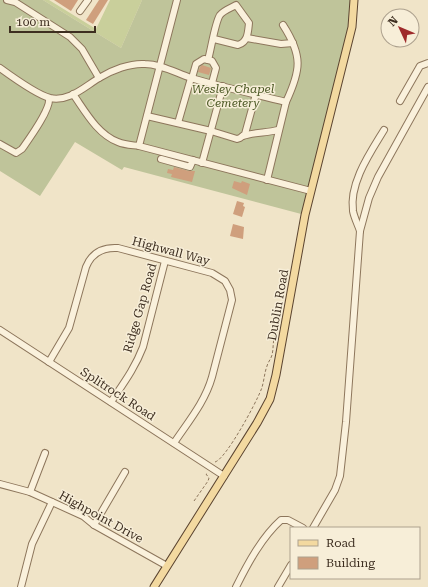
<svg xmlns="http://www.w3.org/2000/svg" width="428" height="587" viewBox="0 0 428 587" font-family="'Roboto Serif',serif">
<rect width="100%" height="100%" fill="#f0e4c8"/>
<polygon fill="#c9cf9b" points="43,0 49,0 96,29 110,0 142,0 121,48"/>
<polygon fill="#bfc49a" points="0,0 43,0 121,48 142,0 354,0 305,215 124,167 122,170 75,142 40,196 0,171"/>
<g fill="#cf9f7d">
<polygon points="54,0 78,0 71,11"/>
<polygon points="99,0 108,0 93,24 86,20"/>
<polygon points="202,65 211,68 209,75 198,72 200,67"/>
<polygon points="174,167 189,171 195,171 192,182 171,177 172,174 167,173 168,169 173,170"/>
<polygon points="234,181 241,183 242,181 250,184 247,195 232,188"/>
<polygon points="237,201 244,203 243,206 245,207 242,217 233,214"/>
<polygon points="233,224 244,227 243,239 230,236"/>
</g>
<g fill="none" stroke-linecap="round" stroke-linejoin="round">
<defs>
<g id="minor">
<polyline points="7,0 15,2 70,37 82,49 99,78"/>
<polyline points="177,0 139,146 311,191"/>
<polyline points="80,11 88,0"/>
<path d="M283,25c20,31 18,45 3,77"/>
<polyline points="247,38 281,44 293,43"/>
<path d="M208,60c3,-10 7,-38 12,-45 4,-5 11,-7 16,-10l13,18c-1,9 -1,19 -11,22l-24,-6"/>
<path d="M0,68c11,8 38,27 50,30 19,4 34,-11 49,-20 13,-8 31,-15 46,-14 16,0 31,9 46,14 31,9 63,16 95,24l-19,78"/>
<polyline points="192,78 196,64 204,59 212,61 216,68 212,83"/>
<path d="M73,94c12,17 24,40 45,48 7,3 14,3 21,4"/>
<polyline points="400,101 420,66 428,63"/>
<polyline points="147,116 211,131 237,139 240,138 245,134 256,94"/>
<polyline points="178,123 191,78"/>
<path d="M243,136c11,-4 24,-3 35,-6"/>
<path d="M0,144l16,9 6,-4c7,-10 29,-40 27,-51"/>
<polyline points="161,159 190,167 193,160"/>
<polyline points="202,163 223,86"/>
<path d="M360,231c-2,-6 -6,-14 -7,-20 -4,-28 17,-58 31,-81"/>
<polyline points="0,330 224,476"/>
<path d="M49,362l20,-34 17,-61c6,-15 17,-20 32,-19l94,25 13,8 5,9 2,10 -20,77c-7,25 -24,45 -38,66"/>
<path d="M111,402c12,-18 24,-34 32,-55l22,-86"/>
<polyline points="0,484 30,492 83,516 94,525 167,566"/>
<polyline points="30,492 45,453"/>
<polyline points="94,525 125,472"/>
<polyline points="313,528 335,490 340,476 346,422 360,231 369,198 378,177 428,87"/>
<polyline points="21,587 32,544 52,502"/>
<path d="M236,587c12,-24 26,-50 45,-67h7l15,8"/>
<polyline points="278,587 291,565"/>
</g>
<polyline id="major" points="154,587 257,423 270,399 276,375 305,215 352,27 354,0"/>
</defs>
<use href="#minor" stroke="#8d765c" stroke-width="8"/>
<use href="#major" stroke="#5b4430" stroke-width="9"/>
<g stroke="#8d765c" stroke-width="1" stroke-dasharray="3 2" stroke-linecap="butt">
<path d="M215,462c11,-3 41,-59 46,-72 3,-7 3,-16 6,-24 1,-4 4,-7 5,-11 2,-8 0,-16 5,-24"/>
<polyline points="194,501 208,481 209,478 206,474 207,473"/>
</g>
<use href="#minor" stroke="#faf1dc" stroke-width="6"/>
<use href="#major" stroke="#f3d9a0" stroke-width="7"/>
</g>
<g text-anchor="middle" stroke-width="3" stroke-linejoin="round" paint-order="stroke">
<g font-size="12" font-style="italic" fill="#4d5a26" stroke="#f7eed8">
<text x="233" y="93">Wesley Chapel<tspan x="233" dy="14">Cemetery</tspan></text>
</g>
<g font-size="12" fill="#3d2e20" stroke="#f7eed8">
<text transform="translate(171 251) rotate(15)" y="4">Highwall Way</text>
<text transform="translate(278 305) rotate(-80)" y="4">Dublin Road</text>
<text transform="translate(140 308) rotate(-74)" y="4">Ridge Gap Road</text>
<text transform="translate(118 394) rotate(33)" y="4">Splitrock Road</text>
<text transform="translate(101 517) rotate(29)" y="4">Highpoint Drive</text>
</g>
</g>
<rect x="290" y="527" width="130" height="52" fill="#f7eed8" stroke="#ada18e"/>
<rect x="298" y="540" width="20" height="6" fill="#f3d9a0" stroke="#ada18e"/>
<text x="326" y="547" font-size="12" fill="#3d2e20">Road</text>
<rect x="298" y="557" width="20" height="12" fill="#cf9f7d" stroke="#ada18e"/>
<text x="326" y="567" font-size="12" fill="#3d2e20">Building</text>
<g transform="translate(400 28) rotate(314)"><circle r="19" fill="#f7eed8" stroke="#ada18e"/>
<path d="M0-3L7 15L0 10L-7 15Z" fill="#9e2a2b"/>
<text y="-6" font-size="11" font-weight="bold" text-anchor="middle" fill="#3d2e20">N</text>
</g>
<path d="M10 26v6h85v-6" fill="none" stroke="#3d2e20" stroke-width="2"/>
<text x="16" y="26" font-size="12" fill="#3d2e20" stroke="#f7eed8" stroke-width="3" paint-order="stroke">100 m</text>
</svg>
